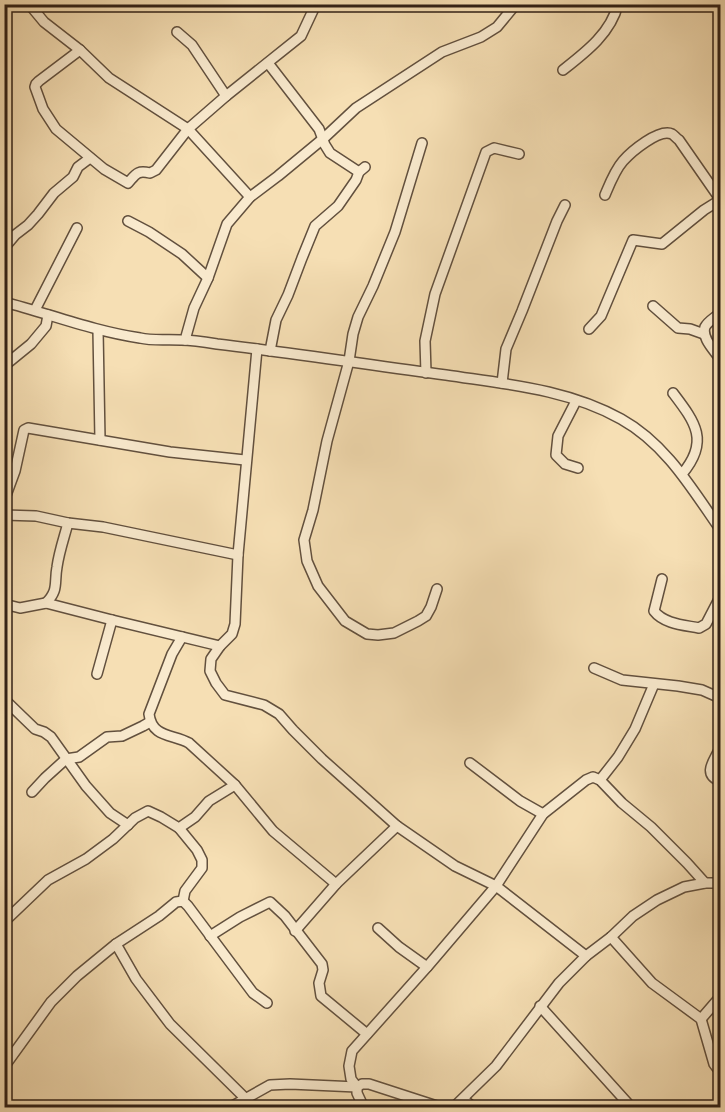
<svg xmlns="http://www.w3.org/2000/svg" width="725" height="1112" viewBox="0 0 725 1112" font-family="'Old Standard TT',serif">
<rect width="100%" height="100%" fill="#f6dfb4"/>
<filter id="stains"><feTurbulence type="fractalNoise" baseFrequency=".00333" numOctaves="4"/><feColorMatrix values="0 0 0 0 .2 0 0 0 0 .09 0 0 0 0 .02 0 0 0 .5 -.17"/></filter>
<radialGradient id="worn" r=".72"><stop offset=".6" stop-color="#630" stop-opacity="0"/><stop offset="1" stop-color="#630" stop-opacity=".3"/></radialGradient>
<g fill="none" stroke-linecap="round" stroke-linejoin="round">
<defs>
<g id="minor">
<polyline points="29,4 44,22 80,50 109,78 188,129 250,197"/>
<polyline points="177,32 192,45 226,96"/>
<path d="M80,50l-41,31 -3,3 -1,3 8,22 13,20 48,40 24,14c8,-9 9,-13 22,-10l6,-3 32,-41 38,-33 75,-60 15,-32"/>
<polyline points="268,63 319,129 325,145 330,153 359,172"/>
<path d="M563,70c23,-18 48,-37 55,-66"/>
<polyline points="422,143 395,232 373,286 358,317 353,334 349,361 327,441 313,510 304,540 307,561 318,586 345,621 367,634 378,635 394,633 418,621 426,616 431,607 437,589"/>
<path d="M605,195c5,-12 10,-25 18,-34 8,-9 36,-33 49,-27 2,1 4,4 7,6l41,59"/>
<polyline points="128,221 149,232 182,254 208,278"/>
<polyline points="4,248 15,235 28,225 38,214 54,193 73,177 78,167 90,158"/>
<path d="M4,302c46,12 89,29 136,36 13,3 27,1 41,2 12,0 24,2 36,4 77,9 153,21 229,31 59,9 122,14 175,44 45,25 71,70 99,110"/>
<polyline points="653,306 678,328 690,329 704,334"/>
<polyline points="35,310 77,228"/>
<path d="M720,313c-4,4 -12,8 -15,14 -4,11 10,24 15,32"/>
<polyline points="589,329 601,316 633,240 662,244 704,210 720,200"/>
<polyline points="98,330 100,440"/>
<polyline points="185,340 194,308 208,278 227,224 250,197 278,176 324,138 356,108 442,52 481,37 497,27 516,4"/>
<polyline points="257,349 238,555 235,624 232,634 220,646 211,659 210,671 216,683 225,695 264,705 279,714 293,730 322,759 397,826 455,866 496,886 586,956"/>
<polyline points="270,351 276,320 288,295 302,258 315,226 338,206 356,180 359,172 365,167"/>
<polyline points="4,366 31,344 46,326 48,315"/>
<polyline points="426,373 425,341 435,294 486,152 494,148 519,154"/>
<polyline points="502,383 506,349 522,311 557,221 565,205"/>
<path d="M673,393c22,29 37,48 9,81"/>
<polyline points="576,401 558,436 556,455 565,464 578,468"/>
<polyline points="4,501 15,471 24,430 28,428 170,452 245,460"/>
<polyline points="4,515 36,516 68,523 103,527 238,555"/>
<path d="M662,579l-8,32c10,13 30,14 45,17l7,-4 14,-27"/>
<path d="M46,603c13,-13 8,-20 11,-36 2,-15 7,-29 11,-44"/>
<polyline points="4,604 20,608 46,603 112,620 220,646"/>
<path d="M182,637l-10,17 -23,60c3,24 24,20 40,29l46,42 38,46 63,53"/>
<polyline points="594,668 622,680 678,686 702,690 720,698"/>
<polyline points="97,674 112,620"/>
<polyline points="4,699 35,729 44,732 51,737 86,786 110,813 128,825"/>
<path d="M720,748c-6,13 -18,26 0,33"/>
<polyline points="470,763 520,801 543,814"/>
<polyline points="600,780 618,757 635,729 654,684"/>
<polyline points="32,792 45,778 66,759 79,757 107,737 122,736 143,726 150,722"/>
<polyline points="179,828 197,850 202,860 202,868 185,891 183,901"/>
<polyline points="4,922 48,880 86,859 113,839 135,818 148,811 161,817 179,828 195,817 209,801 235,785"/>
<polyline points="378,928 399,947 427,967"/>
<polyline points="295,931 336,884 397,826"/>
<polyline points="210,936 240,917 270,902 285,916 322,964 323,970 319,983 321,996 367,1034"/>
<polyline points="611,937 652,983 701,1019 714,1064 720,1072"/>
<polyline points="116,944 136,979 170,1024 245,1098"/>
<polyline points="540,1006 632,1108"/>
<polyline points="701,1019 720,997"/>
<polyline points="4,1067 51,1002 77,976 116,944 159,916 176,902 183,901 188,906 253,993 267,1003"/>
<polyline points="463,1099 474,1108"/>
<polyline points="229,1108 270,1085 290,1084 357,1087 362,1084 369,1084 443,1108"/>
<polyline points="364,1108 357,1093 357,1087 351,1079 349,1066 352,1051 427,967 496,886 543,814 586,780 593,777 600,780 622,803 651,827 687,863 705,883"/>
<polyline points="449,1108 456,1105 496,1066 559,983 586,956 611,937 633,916 657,900 684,887 705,883 720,883"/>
</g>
</defs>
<use href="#minor" stroke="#62503e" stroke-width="12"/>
<use href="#minor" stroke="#f9eace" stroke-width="9"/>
</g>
<rect width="725" height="1112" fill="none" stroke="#f6dfb4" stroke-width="24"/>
<rect x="6" y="6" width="713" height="1100" fill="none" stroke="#302016" stroke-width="3"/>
<rect x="12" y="12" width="701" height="1088" fill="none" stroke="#302016" stroke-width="1.5"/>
<rect width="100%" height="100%" filter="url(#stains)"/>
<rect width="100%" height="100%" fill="url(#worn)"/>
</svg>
